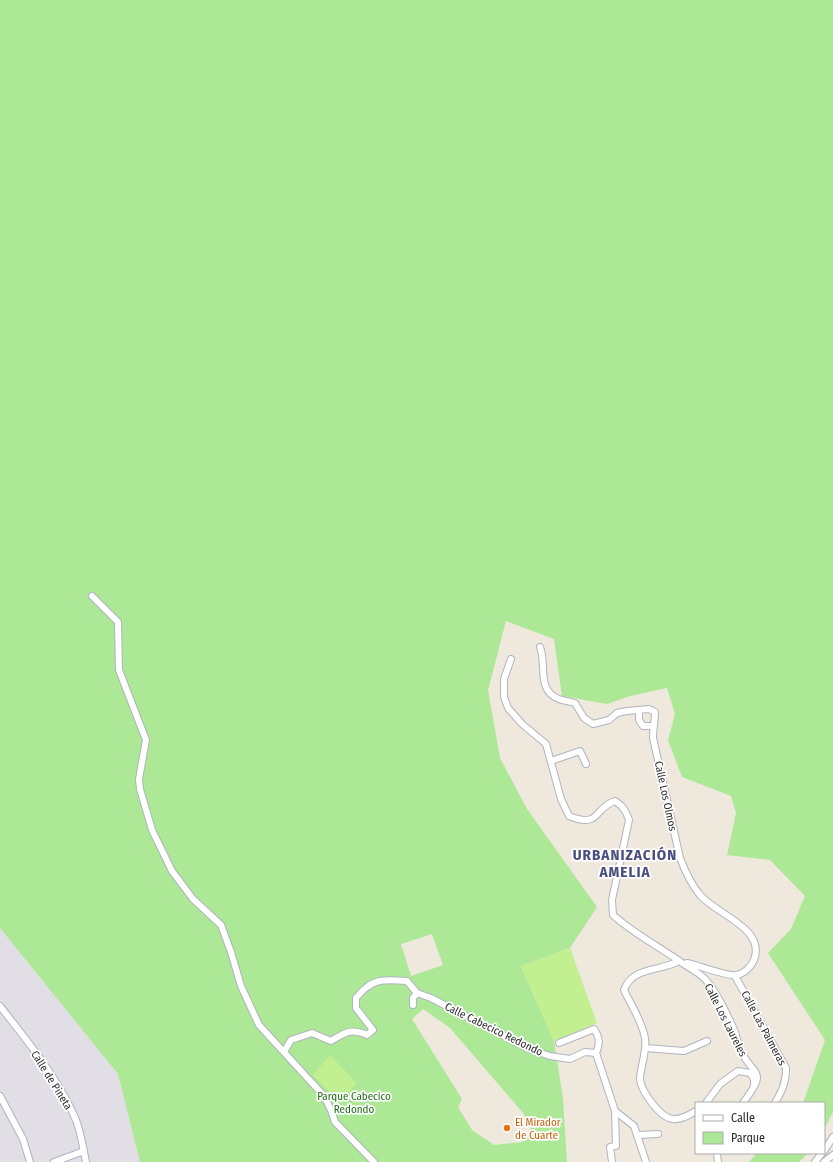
<svg xmlns="http://www.w3.org/2000/svg" width="833" height="1162" viewBox="0 0 833 1162" font-family="'Fira Sans Condensed',sans-serif">
<rect width="100%" height="100%" fill="#eee8dd"/>
<polygon fill="#e1dee6" points="0,928 118,1074 140,1162 0,1162"/>
<g fill="#ade896" fill-rule="evenodd">
<path d="M0,0h833v1112l-9,18v-27h-21l22,-63 -57,-87 23,-24 14,-33 -35,-36 -43,-5 9,-42 -5,-17 -49,-19 -14,-37 7,-26 -8,-26 -37,8 -23,8 -45,-8 -8,-57 -48,-18 -18,69 12,68 27,51 70,98 -27,41 -49,18 33,75 9,58 4,63h-427l-22,-88 -118,-146zM432,934l11,31 -32,11 -10,-32zM423,1009l27,19 74,86 6,12 1,10 -9,1 1,5 -29,3 -22,-15 -14,-23 4,-8 -50,-80z"/>
<polygon points="757,1153 808,1153 799,1162 749,1162"/>
</g>
<g fill="#c2f091">
<polygon points="570,948 597,1023 554,1041 521,966"/>
<polygon points="330,1055 357,1083 339,1102 313,1075"/>
</g>
<g fill="none" stroke-linecap="round" stroke-linejoin="round">
<defs>
<g id="street">
<polyline points="92,596 118,622 119,670 146,740 139,779 140,789 152,830 172,871 193,899 221,925 231,952 241,986 259,1025 324,1096 331,1110 335,1122 374,1162"/>
<path d="M540,647c7,17 -4,44 19,52 5,2 10,2 16,4l9,15 9,6 16,-4 8,-7 10,-2 22,-2 6,3c0,9 -2,16 -2,26l27,120c5,13 11,26 20,37 17,20 66,33 54,65 -3,7 -10,14 -18,15 -7,2 -39,-10 -49,-12"/>
<path d="M511,659l-7,20v18l4,11 14,16 24,20 15,55 8,17c32,13 25,-9 46,-15 8,5 11,10 14,19l-17,80 1,15c20,18 43,30 65,45 9,7 19,11 27,19 12,13 23,37 30,53 2,5 2,10 4,15 13,31 31,20 4,56"/>
<polyline points="639,711 639,720 643,726 652,726"/>
<polyline points="551,761 580,751 586,764"/>
<path d="M679,961c-20,11 -46,5 -55,29 7,15 18,31 21,48 2,13 -4,27 -5,40 0,12 20,40 33,41 8,1 16,-4 23,-8"/>
<path d="M735,976l51,92c0,15 -4,23 -11,35"/>
<polyline points="413,1005 413,998 417,993 431,998 529,1049 550,1056 570,1059 585,1052 596,1053"/>
<path d="M0,1006c28,36 58,72 76,114 5,13 7,28 10,42"/>
<path d="M559,1043l35,-14c6,9 6,15 2,24"/>
<polyline points="645,1048 684,1051 707,1041"/>
<path d="M284,1052l7,-12 21,-7 19,8c15,-9 20,-13 36,-6l6,-5 -17,-22v-10c16,-20 27,-19 51,-17l10,12"/>
<polyline points="596,1053 615,1111 616,1146 610,1147 612,1162"/>
<polyline points="0,1096 23,1139 30,1162"/>
<polyline points="706,1103 720,1084 738,1071 750,1073 754,1079 754,1085"/>
<polyline points="615,1111 634,1126 646,1162"/>
<polyline points="638,1135 658,1134"/>
<polyline points="824,1151 833,1137"/>
<polyline points="717,1153 718,1162"/>
<polyline points="54,1162 84,1151"/>
<polyline points="815,1162 822,1153"/>
<polyline points="824,1162 833,1155"/>
</g>
</defs>
<use href="#street" stroke="#b1b3c0" stroke-width="8"/>
<use href="#street" stroke="#fff" stroke-width="6"/>
</g>
<circle fill="#e8710a" stroke="#fff" stroke-width="1.5" cx="507" cy="1128" r="4"/>
<g text-anchor="middle" stroke-width="3.5" stroke-linejoin="round" paint-order="stroke">
<g font-size="11" fill="#2c2c2c" stroke="#fff">
<text transform="translate(666 796) rotate(78)" y="4">Calle Los Olmos</text>
<text transform="translate(726 1020) rotate(63)" y="4">Calle Los Laureles</text>
<text transform="translate(764 1028) rotate(62)" y="4">Calle Las Palmeras</text>
<text transform="translate(494 1029) rotate(26)" y="4">Calle Cabecico Redondo</text>
<text transform="translate(52 1080) rotate(58)" y="4">Calle de Pineta</text>
</g>
<g font-size="11" fill="#226f15" stroke="#fff">
<text x="354" y="1100">Parque Cabecico<tspan x="354" dy="13">Redondo</tspan></text>
</g>
<g font-size="11" fill="#c56008" stroke="#fff" text-anchor="start">
<text x="515" y="1126">El Mirador<tspan x="515" dy="13">de Cuarte</tspan></text>
</g>
<g font-size="15" font-weight="bold" letter-spacing="1" fill="#484f80" stroke="#fff">
<text x="625" y="860">URBANIZACIÓN<tspan x="625" dy="17">AMELIA</tspan></text>
</g>
</g>
<rect x="695" y="1102" width="130" height="52" fill="#ffffff" stroke="#ababab"/>
<rect x="703" y="1115" width="20" height="6" fill="#ffffff" stroke="#ababab"/>
<text x="731" y="1122" font-size="12" fill="#2c2c2c">Calle</text>
<rect x="703" y="1132" width="20" height="12" fill="#ade896" stroke="#ababab"/>
<text x="731" y="1142" font-size="12" fill="#2c2c2c">Parque</text>
</svg>
